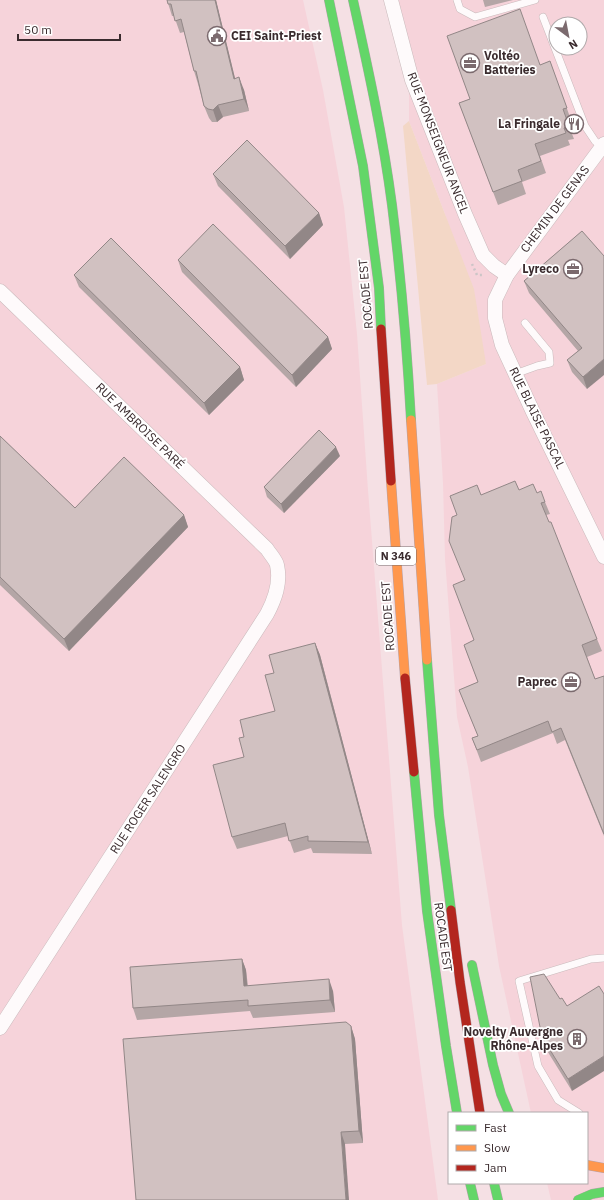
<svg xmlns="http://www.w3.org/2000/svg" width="604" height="1200" viewBox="0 0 604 1200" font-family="'IBM Plex Sans',sans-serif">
<rect width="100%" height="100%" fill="#f5e0e4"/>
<g fill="#f6d3da" fill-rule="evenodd">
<polygon points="0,0 303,0 323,90 344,207 357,334 368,490 402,925 438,1200 0,1200"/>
<path d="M396,0h208v1200h-53l-4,-17h40v-70h-56l-32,-147 -31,-199 -11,-50 -12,-158 -2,-76 -6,-99 49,-20 -41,-150 -36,-93v-70zM556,24h24v24h-24z"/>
</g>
<polygon fill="#f3d7c6" points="409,121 474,289 486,364 437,384 427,385 403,126"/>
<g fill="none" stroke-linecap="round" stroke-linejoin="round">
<defs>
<g id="lane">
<polyline points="457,0 460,9 475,17 535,0"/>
<polyline points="543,17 585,126 595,141 602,147"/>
<polyline points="515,374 537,366 550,363 549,352 525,323"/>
<polyline points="579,1113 558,1100 538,1066 519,981 591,959 604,958"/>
</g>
<g id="street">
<polyline points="391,0 412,80 465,214 483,255 494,266 507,275"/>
<polyline points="604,144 507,275 495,300 495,318 502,345 533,412 604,557"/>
<path d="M0,291l267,258c3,5 9,11 10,16 4,18 -2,34 -10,49l-267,414"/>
</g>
<g id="fast">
<polyline points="329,0 363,166 379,288 381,329"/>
<path d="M353,0c15,68 30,136 39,205 9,72 15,143 19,215"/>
<polyline points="427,660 439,815 451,910"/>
<polyline points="414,772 427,911 446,1046 457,1113"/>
<polyline points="472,965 493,1065 501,1094 509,1113"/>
<polyline points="470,1183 474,1200"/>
<polyline points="494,1183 498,1200"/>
<polyline points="578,1200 592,1194 604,1192"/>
</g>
<g id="slow">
<polyline points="411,420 427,660"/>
<polyline points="391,481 405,678"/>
<polyline points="587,1165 604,1168"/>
</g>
<g id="jam">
<polyline points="381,329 391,481"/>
<polyline points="405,678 414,772"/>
<polyline points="451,910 460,982 480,1113"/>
</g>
</defs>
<use href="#lane" stroke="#cababc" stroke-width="8"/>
<use href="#street" stroke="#cababc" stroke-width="15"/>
<use href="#fast" stroke="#b4a2aa" stroke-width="10"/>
<use href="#slow" stroke="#b4a2aa" stroke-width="10"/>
<use href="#jam" stroke="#b4a2aa" stroke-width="10"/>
<polyline stroke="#ccc5c7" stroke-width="2.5" stroke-dasharray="2 3" stroke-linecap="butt" points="472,264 477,275 484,275"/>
<use href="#lane" stroke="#fefafb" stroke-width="7"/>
<use href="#street" stroke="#fefafb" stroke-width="14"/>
<use href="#fast" stroke="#63d668" stroke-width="9"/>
<use href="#slow" stroke="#ff974d" stroke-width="9"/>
<use href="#jam" stroke="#b3261e" stroke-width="9"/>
</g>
<g fill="#b4a6a6">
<polygon points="167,0 216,0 235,78 244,90 249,111 223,117 217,122 212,122 209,118 204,106 198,84 194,71 184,32 180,33 174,16 172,16"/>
<polygon points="483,0 513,0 485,7"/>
<polygon points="550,61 571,120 567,121 574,139 568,140 570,145 540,156 546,173 522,182 526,194 498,205 459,103 470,99 540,65"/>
<polygon points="213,174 319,213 323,225 290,259 218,186"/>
<polygon points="582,231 587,389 572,372 567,360 578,351 529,293 524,281"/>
<polygon points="178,260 328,337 332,349 296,387 182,272"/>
<polygon points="74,275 240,367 244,380 209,415 79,287"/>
<polygon points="0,436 75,508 184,515 188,527 69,651 0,585"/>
<polygon points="340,456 284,513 267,497 264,487"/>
<polygon points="519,490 537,493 545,502 550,514 546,515 597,639 602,651 587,657 595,679 604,676 604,836 565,740 557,744 553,733 481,762 472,738 478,736 459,690 478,682 464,645 474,640 464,581 481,495"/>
<polygon points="315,643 320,655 372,854 313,853 311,848 294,853 288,836 237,849 232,837 244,757 244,737 275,711 274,673"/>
<polygon points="242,959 246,970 248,986 333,991 335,1012 253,1018 250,1011 137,1020 133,1008"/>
<polygon points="560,999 572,1091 546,1049 542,1037"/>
<polygon points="351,1026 355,1039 363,1143 345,1144 136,1200"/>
</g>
<g fill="#928787">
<polygon points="215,0 216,0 238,91 234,79"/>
<polygon points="239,77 244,90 249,111 244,99"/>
<polygon points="218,105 223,117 217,122 213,110"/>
<polygon points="319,213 323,225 290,259 285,246"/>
<polygon points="328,337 332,349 296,387 292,375"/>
<polygon points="604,359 604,375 587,389 583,377"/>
<polygon points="240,367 244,380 209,415 204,403"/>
<polygon points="336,447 340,456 284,513 281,504"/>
<polygon points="184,515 188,527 69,651 64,639"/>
<polygon points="315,643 320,655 372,854 368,842"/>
<polygon points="242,959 246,970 248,997 244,986"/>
<polygon points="329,979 333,991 335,1012 330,1000"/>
<polygon points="351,1026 355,1039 363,1143 359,1131"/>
<polygon points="604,1056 604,1071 572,1091 568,1079"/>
<polygon points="341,1132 345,1144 349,1200 346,1200"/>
</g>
<g fill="#d1c1c1" stroke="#928787">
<polygon points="167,0 215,0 234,79 239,77 244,99 218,105 213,110 208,109 204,106 196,71 194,71 181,19 175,21 171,4 168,4"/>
<polygon points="520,9 540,65 550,61 567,108 563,109 569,126 564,128 566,133 535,144 541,161 518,170 522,181 493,192 459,103 470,99 447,36"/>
<polygon points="247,140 319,213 285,246 213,174"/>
<polygon points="213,224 328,337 292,375 178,260"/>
<polygon points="582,231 604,256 604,359 583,377 567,360 582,348 524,281"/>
<polygon points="111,238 240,367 204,403 74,275"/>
<polygon points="319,430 336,447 281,504 264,487"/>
<polygon points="0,436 75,508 124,457 184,515 64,639 0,577"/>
<polygon points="515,481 519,490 533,484 537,493 541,491 545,502 541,503 549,522 551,522 597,639 582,645 595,679 604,676 604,834 561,728 552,732 548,721 477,750 472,738 478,736 459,690 478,682 464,645 474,640 453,585 465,580 449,541 452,517 457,515 450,496 477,485 481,495"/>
<polygon points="315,643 368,842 308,841 308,836 289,841 285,823 232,837 213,765 244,757 239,738 244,737 240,720 275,711 265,675 274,673 269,655"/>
<polygon points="242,959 244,986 329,979 330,1000 248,1006 248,1000 133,1008 130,967"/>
<polygon points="544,974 560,999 562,998 567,1006 599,986 604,994 604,1056 568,1079 542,1037 530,977"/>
<polygon points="346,1022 351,1026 359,1131 341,1132 346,1200 136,1200 123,1039"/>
</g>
<defs>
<symbol id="civic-ring" viewBox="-11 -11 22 22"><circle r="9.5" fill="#fff" stroke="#7b6a6e" stroke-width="1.5"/><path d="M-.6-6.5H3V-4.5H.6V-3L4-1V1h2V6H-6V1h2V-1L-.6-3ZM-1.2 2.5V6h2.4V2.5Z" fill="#7b6a6e"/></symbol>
<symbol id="office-ring" viewBox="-11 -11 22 22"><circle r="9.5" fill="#fff" stroke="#7b6a6e" stroke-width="1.5"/><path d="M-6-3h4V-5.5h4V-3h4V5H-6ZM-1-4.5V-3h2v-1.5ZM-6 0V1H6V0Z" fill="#7b6a6e"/></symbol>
<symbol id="restaurant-ring" viewBox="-11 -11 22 22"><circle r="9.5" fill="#fff" stroke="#7b6a6e" stroke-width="1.5"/><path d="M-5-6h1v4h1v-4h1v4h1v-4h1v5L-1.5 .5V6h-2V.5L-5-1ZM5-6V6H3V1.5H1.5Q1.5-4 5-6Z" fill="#7b6a6e"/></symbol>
<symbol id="building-ring" viewBox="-11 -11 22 22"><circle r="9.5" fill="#fff" stroke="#7b6a6e" stroke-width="1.5"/><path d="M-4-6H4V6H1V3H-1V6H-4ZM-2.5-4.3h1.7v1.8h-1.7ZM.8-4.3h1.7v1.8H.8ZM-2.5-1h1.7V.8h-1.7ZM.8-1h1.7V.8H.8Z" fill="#7b6a6e"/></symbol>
</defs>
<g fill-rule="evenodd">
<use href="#civic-ring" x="206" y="25" width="22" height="22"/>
<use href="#office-ring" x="459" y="52" width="22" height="22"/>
<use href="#restaurant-ring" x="563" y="113" width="22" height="22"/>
<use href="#office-ring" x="562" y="258" width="22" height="22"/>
<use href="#office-ring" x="560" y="671" width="22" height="22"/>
<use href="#building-ring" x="566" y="1028" width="22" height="22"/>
</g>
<g text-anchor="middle" stroke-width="3.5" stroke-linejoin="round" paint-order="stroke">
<rect fill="#fff" stroke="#756b6d" stroke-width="1" x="376" y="547" width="40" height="18" rx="3"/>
<g font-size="11" font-weight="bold" fill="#3a2b2e">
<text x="396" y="560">N 346</text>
</g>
<g font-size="12" font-weight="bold" fill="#3a2b2e" stroke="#fff" text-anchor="end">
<text x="231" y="40" text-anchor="start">CEI Saint-Priest</text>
<text x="484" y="60" text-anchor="start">Voltéo<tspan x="484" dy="14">Batteries</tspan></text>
<text x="560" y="128">La Fringale</text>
<text x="559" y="273">Lyreco</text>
<text x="557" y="686">Paprec</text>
<text x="563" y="1036">Novelty Auvergne<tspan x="563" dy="14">Rhône-Alpes</tspan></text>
</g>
<g font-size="12" fill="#3a2b2e" stroke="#fff">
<text transform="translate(438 143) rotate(69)" y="4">RUE MONSEIGNEUR ANCEL</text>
<text transform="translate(555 209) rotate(-53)" y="4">CHEMIN DE GENAS</text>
<text transform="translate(366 294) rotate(-95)" y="4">ROCADE EST</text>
<text transform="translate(537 418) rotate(64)" y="4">RUE BLAISE PASCAL</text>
<text transform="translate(140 426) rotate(44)" y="4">RUE AMBROISE PARÉ</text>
<text transform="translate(388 616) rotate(-94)" y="4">ROCADE EST</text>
<text transform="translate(148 799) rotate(-57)" y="4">RUE ROGER SALENGRO</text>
<text transform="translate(443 937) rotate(82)" y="4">ROCADE EST</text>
</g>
</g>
<rect x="448" y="1112" width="140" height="72" fill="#ffffff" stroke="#b0aaab"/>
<rect x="456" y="1125" width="20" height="6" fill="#63d668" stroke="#b0aaab"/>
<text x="484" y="1132" font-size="12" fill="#3a2b2e">Fast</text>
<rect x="456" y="1145" width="20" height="6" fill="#ff974d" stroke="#b0aaab"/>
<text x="484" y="1152" font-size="12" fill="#3a2b2e">Slow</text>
<rect x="456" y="1165" width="20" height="6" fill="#b3261e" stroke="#b0aaab"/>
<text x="484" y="1172" font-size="12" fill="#3a2b2e">Jam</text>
<g transform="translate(568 36) rotate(148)"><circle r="19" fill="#ffffff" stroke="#b0aaab"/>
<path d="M0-3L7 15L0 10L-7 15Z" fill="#7b6a6e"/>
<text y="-6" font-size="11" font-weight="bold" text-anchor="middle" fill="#3a2b2e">N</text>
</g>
<path d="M18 34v6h102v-6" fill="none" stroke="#3a2b2e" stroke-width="2"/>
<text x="24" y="34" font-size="12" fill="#3a2b2e" stroke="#ffffff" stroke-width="3" paint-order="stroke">50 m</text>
</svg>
